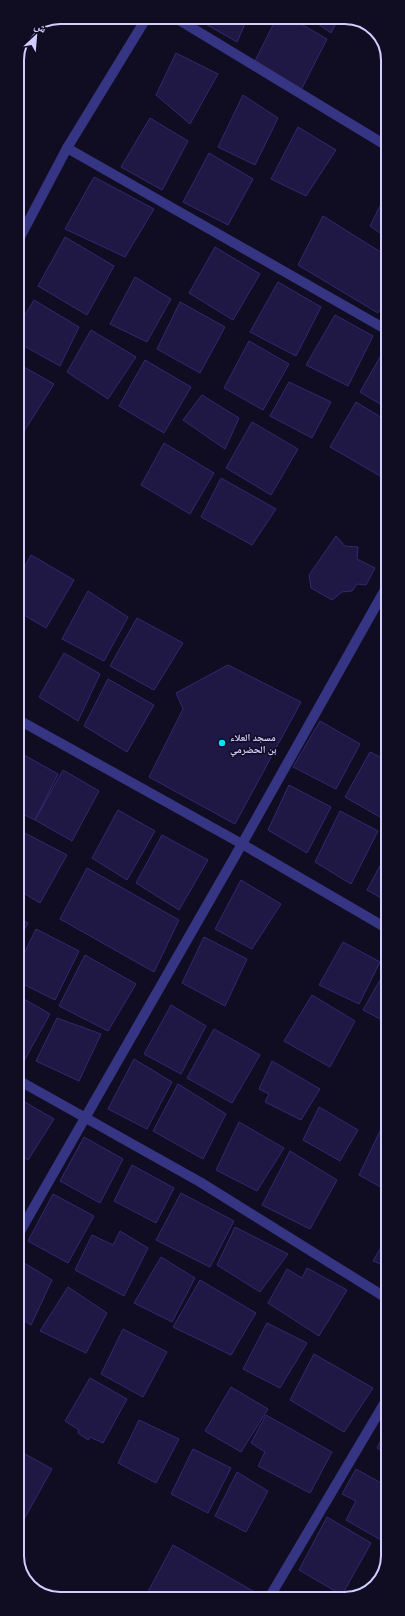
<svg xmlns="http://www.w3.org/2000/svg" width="405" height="1616" viewBox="0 0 405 1616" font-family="'Titillium Web','Noto Naskh Arabic',sans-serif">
<rect width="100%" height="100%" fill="#100c22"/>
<g fill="#1f1744" stroke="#352871">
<polygon points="198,17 248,17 237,42 197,19"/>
<polygon points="277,17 289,17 327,39 301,90 253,65"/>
<polygon points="308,17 339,17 331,33"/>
<polygon points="176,53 218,74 190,124 156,95"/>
<polygon points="243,95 278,118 255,165 218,147"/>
<polygon points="150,118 188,141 162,190 121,167"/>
<polygon points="298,127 336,150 306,196 271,179"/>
<polygon points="209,153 253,179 228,225 183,202"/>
<polygon points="94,177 154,209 125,257 65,229"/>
<polygon points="387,192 387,238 370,226"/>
<polygon points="323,216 387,256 387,297 378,313 298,265"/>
<polygon points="65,237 114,266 87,315 38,286"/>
<polygon points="215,247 260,274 233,320 189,293"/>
<polygon points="135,277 171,299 147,342 110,324"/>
<polygon points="278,282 321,307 296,356 250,332"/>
<polygon points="34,300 79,327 60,366 17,342 17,328"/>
<polygon points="180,302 225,327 200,373 157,349"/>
<polygon points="335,315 373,336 348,386 306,365"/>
<polygon points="91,330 136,357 108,399 67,372"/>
<polygon points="249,341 289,364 263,410 224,388"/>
<polygon points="387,345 387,408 360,392"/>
<polygon points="145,360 191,387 164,433 119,406"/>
<polygon points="17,363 54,384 19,439 17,438"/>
<polygon points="289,382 331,402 312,438 270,416"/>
<polygon points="202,395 239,418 225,449 183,420"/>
<polygon points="356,402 387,421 387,480 330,447"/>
<polygon points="252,422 298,449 271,495 226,468"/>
<polygon points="164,443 214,473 190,514 141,485"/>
<polygon points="221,478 276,509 252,545 201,517"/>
<polygon points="336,536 345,546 358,547 357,559 375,568 366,585 357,584 352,591 342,592 332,600 311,588 309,575"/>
<polygon points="17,549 24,553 17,565"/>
<polygon points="31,555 74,580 46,628 17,611 17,581"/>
<polygon points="88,591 128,617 104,661 62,639"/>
<polygon points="137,618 183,643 154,690 110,666"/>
<polygon points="64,653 100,674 78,721 39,697"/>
<polygon points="228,665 301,702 235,824 149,777 183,709 176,693"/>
<polygon points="108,679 154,705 127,752 84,726"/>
<polygon points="320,721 360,744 336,789 293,767"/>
<polygon points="17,751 58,774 35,820 17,811"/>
<polygon points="370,752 388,761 388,816 385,820 345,797"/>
<polygon points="63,770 99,791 72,841 35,820"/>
<polygon points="289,785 331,807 307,853 268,830"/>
<polygon points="118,810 155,831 127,880 92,858"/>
<polygon points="340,811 378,831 351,884 315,862"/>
<polygon points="21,831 67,855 40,903 17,889 17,837"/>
<polygon points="162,835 208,860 179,910 136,883"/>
<polygon points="388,851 388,902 367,890"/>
<polygon points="87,868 179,920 154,972 60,919"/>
<polygon points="241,880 281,904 252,949 215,929"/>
<polygon points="17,916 28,923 17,943"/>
<polygon points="36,929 79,951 55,1000 17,981 17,968"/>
<polygon points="204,937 247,959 225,1006 182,983"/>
<polygon points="343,942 380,962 359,1004 319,985"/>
<polygon points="85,955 136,984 108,1031 59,1006"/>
<polygon points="388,966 388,1023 363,1010"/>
<polygon points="17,995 50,1014 24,1061 18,1057"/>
<polygon points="312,995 355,1021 330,1067 284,1041"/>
<polygon points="171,1005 206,1026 181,1074 144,1054"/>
<polygon points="57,1018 101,1034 79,1081 36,1061"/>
<polygon points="214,1029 260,1055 232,1103 187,1078"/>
<polygon points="134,1059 172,1082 147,1129 108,1109"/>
<polygon points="272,1061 320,1089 301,1120 265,1102 269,1094 259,1089"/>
<polygon points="178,1084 226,1114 203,1159 153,1131"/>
<polygon points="18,1098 54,1119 28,1160 18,1154"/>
<polygon points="319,1107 358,1130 340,1161 303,1140"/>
<polygon points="239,1122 284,1148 257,1191 216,1170"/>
<polygon points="381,1129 388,1132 388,1191 359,1175"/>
<polygon points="84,1137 123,1159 100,1203 60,1181"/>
<polygon points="290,1151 337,1180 310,1229 262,1205"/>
<polygon points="132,1165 174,1188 156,1223 114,1201"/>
<polygon points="181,1193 234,1221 210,1267 156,1240"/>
<polygon points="53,1194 94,1216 68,1263 28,1241"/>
<polygon points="235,1227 288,1254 260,1292 217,1265"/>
<polygon points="120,1231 148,1248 124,1296 75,1270 92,1235 113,1245"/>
<polygon points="388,1235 388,1267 373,1261"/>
<polygon points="161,1257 195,1278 172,1322 134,1303"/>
<polygon points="18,1259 52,1280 31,1325 18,1317"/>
<polygon points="307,1268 347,1290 319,1336 268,1303 287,1269 302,1278"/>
<polygon points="200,1280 256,1313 231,1355 173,1327"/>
<polygon points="68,1287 107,1313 86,1353 40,1331"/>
<polygon points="267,1323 307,1343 280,1388 243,1369"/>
<polygon points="123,1329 167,1352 143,1397 101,1374"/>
<polygon points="314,1354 373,1388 344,1432 290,1400"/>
<polygon points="90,1378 127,1399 103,1443 90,1437 88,1440 78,1433 79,1430 65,1421"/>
<polygon points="231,1387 268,1409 241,1452 205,1431"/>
<polygon points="266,1415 332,1452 310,1493 258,1466 265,1452 251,1443"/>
<polygon points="139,1420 179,1439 156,1483 118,1463"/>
<polygon points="388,1426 388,1455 377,1448"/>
<polygon points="193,1449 231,1468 208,1513 171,1494"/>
<polygon points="18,1450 52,1469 18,1530"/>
<polygon points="356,1469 388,1487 388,1544 346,1520 356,1501 342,1494"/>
<polygon points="237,1472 268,1491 246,1532 215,1516"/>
<polygon points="327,1517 371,1543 342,1595 299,1570"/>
<polygon points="173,1545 265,1598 144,1599"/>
<polygon points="386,1552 388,1557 378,1584 368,1590"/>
</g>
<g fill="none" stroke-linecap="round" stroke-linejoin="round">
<g stroke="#363584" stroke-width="10">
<polyline points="174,17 387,146"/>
<polyline points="67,148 387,330"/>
<polyline points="17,243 67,148 147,17"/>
<polyline points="17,719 242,844 388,929"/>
<polyline points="18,1080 200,1182 388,1299"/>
<polyline points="18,1235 242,844 387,586"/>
<polyline points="269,1598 388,1397"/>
</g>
</g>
<circle fill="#00e5f8" stroke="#100c22" stroke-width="1.5" cx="222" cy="743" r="4"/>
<g text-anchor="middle" stroke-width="3" stroke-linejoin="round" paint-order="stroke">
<g font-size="10" font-weight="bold" fill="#d2cdff" stroke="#100c22" text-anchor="start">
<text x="230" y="741">مسجد العلاء<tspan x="230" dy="12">بن الحضرمي</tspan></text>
</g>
</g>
<path d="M0 0H405V1616H0ZM60 24H345A36 36 0 0 1 381 60V1556A36 36 0 0 1 345 1592H60A36 36 0 0 1 24 1556V60A36 36 0 0 1 60 24Z" fill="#100c22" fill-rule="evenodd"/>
<path fill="none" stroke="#d2cdff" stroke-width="2" d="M60 24H345A36 36 0 0 1 381 60V1556A36 36 0 0 1 345 1592H60A36 36 0 0 1 24 1556V60A36 36 0 0 1 60 24Z"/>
<g transform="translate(36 36) rotate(26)" stroke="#100c22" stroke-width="3" paint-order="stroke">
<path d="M0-3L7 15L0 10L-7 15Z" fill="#d2cdff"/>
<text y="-6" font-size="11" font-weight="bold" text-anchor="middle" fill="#d2cdff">ش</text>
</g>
</svg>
